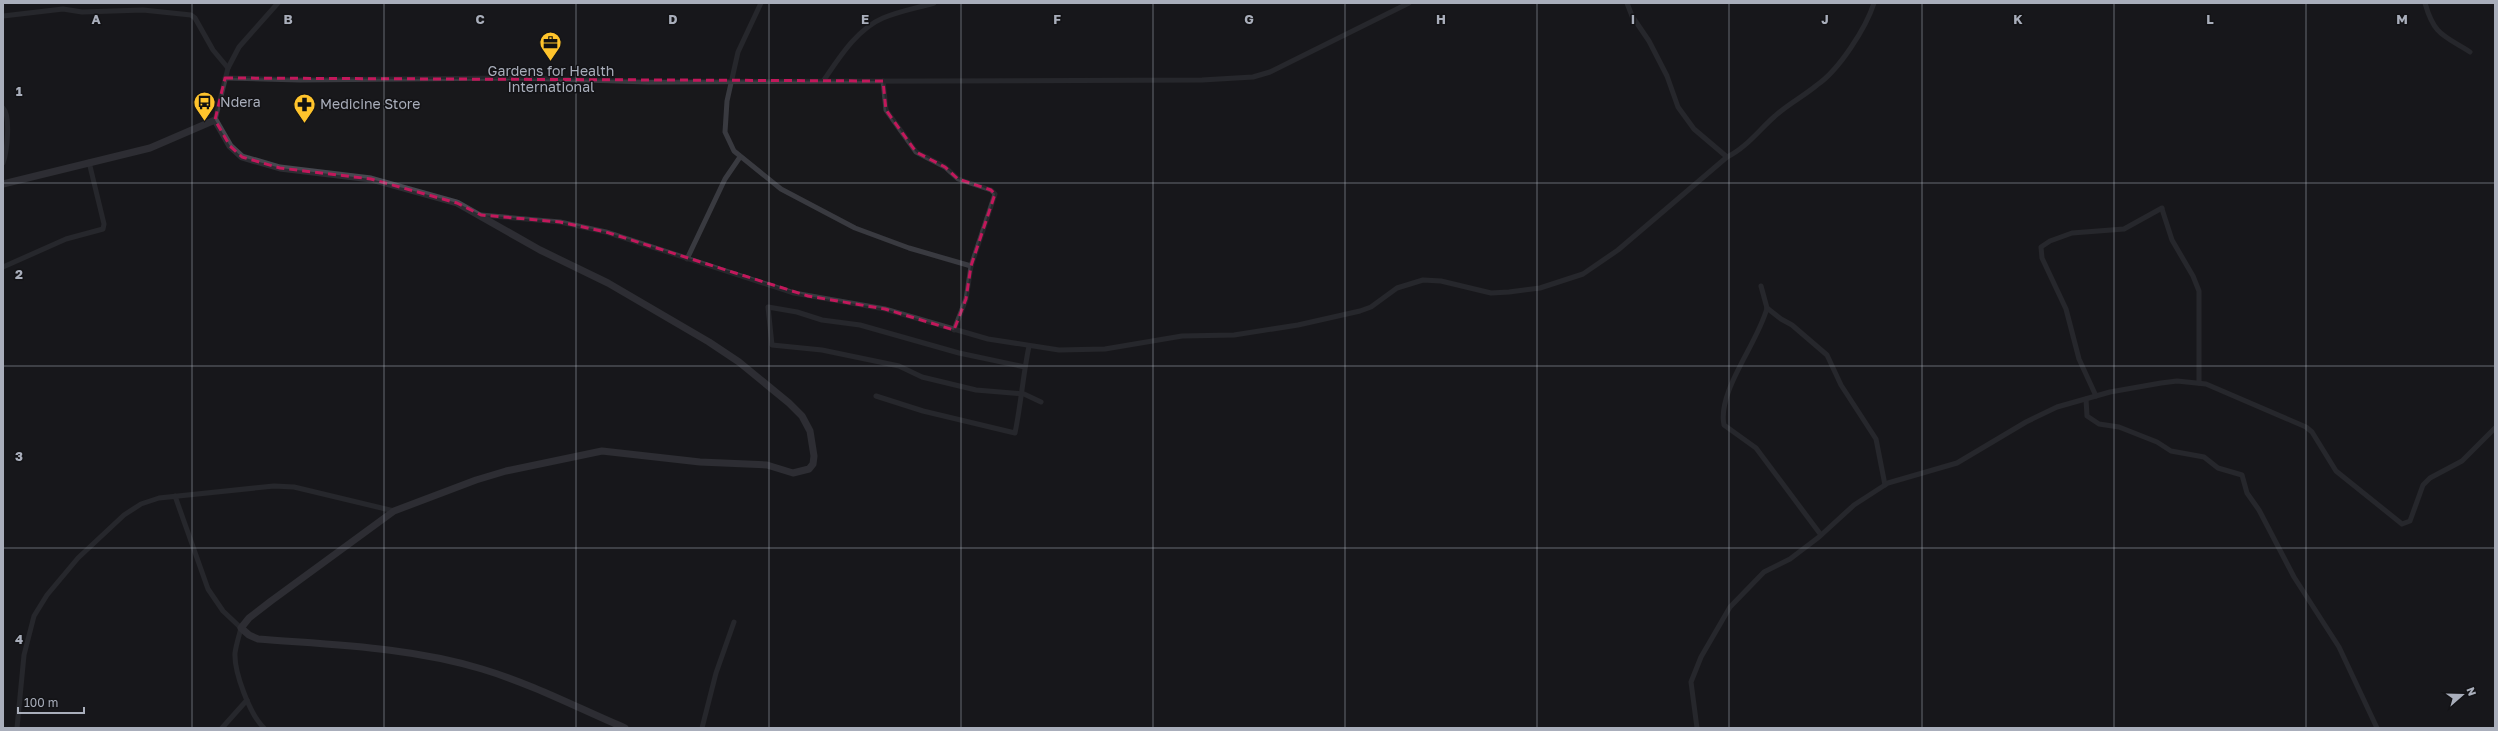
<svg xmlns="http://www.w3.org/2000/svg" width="2498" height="731" viewBox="0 0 2498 731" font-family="'Golos Text',sans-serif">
<rect width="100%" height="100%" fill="#18181b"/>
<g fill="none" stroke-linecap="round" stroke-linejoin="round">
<g stroke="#393a40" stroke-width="5">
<polyline points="761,3 738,52 727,101 725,132 734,151 781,189 855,228 909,248 971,266"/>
<polyline points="1627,3 1632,16 1649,41 1667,76 1678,107 1694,129 1727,157"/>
<path d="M2425,3c9,32 18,32 45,49"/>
<polyline points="3,16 63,9 82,12 143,10 191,15 195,18 213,50 228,68"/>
<polyline points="225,78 300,80 518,78 648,82 1202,80 1253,77 1270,72 1409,3"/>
<path d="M824,80c15,-22 33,-51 59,-62 16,-7 34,-10 51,-15"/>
<polyline points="883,81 886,110 916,152 945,167 958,179 991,190 995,194 971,266 966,299 954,330"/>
<path d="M3,108c8,8 4,44 0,55"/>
<polyline points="215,120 228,68 239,47 278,3"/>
<polyline points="2162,209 2172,240 2193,276 2199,291 2199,383"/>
<path d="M481,215l79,7 46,10 188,61 91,16 103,30 71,11 46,-1 77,-13 52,-1 64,-10 62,-14 11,-4 26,-19 26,-8 18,1 50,12 18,-1 31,-4 43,-14 35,-24 109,-93c19,-9 32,-27 48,-41 13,-12 29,-20 42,-31 22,-15 49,-57 57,-82"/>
<polyline points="687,259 725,179 740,157"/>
<polyline points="3,267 66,239 103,229 104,224 89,162"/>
<path d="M1761,286l6,22c-9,35 -50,83 -43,117l32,23 65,87"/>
<polyline points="1767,308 1781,319 1792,325 1827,355 1841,385 1876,439 1885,485"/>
<polyline points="1025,367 959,353 860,325 822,320 797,312 768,307 772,345 822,350 899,366 922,377 976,390 1024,394 1041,402"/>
<path d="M876,396l47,15 92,22c6,-29 8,-58 14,-87"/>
<polyline points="2096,396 2079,359 2066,309 2042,258 2041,247 2050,241 2072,233 2124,229 2162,208"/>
<polyline points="2086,399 2087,416 2099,424 2119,427 2157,442 2171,451 2204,457 2218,468 2242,475 2247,493 2259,510 2294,577 2339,647 2377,728"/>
<path d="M175,496l33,93 15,22 18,17c-2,8 -5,17 -6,25 -1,19 15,62 29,75"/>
<polyline points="17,728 24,655 34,616 47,595 78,558 124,515 141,504 159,498 274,486 294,487 394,511"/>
<polyline points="222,728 247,700"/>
<polyline points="702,728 716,673 734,622"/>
<polyline points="1697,728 1691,682 1701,657 1730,607 1764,572 1790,559 1819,537 1854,505 1888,483 1957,463 2026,422 2057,407 2110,392 2161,383 2177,381 2206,384 2306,427 2312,432 2336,471 2402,524 2410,521 2423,485 2430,478 2462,461 2495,428"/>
</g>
<path stroke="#474850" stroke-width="7" d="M3,184l147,-36 65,-28 15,26 12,11 38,11 91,11 86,24 83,47 68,33 101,59 30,20 50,41 13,13 8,15 4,25 -1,8 -4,5 -16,4 -26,-8 -67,-3 -98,-11 -96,20 -30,9 -82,31 -123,90 -22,17 -8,10 8,7 9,4c75,6 152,8 224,30 50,15 96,39 143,59"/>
</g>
<path d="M0 0H2498V731H0ZM225,78l658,3 3,29 30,42 29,15 13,12 33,11 4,4 -24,72 -5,33 -12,31 -69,-21 -77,-13 -202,-64 -46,-10 -79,-7 -24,-12 -86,-24 -91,-11 -38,-11 -12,-11 -15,-26z" fill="#18181b" fill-opacity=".55" fill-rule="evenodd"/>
<path fill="none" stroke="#c2185b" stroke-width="3" stroke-dasharray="8 5" stroke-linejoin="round" d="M225,78l658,3 3,29 30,42 29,15 13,12 33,11 4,4 -24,72 -5,33 -12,31 -69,-21 -77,-13 -202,-64 -46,-10 -79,-7 -24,-12 -86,-24 -91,-11 -38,-11 -12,-11 -15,-26z"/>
<path fill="none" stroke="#a9aebb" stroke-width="1" stroke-opacity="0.55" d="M192,3v725M384,3v725M576,3v725M769,3v725M961,3v725M1153,3v725M1345,3v725M1537,3v725M1729,3v725M1922,3v725M2114,3v725M2306,3v725M3,183h2492M3,366h2492M3,548h2492"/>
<defs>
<symbol id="office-pin" viewBox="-11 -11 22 30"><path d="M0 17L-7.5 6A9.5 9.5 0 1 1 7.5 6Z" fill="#ffc42c" stroke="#131316"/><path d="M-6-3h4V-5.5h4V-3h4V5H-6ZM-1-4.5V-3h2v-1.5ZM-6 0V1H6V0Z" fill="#111"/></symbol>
<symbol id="bus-pin" viewBox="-11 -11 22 30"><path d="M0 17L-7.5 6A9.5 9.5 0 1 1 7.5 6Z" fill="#ffc42c" stroke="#131316"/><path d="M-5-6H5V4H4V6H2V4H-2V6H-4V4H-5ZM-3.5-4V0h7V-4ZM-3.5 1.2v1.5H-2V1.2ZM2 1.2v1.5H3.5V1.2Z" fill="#111"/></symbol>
<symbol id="pharmacy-pin" viewBox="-11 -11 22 30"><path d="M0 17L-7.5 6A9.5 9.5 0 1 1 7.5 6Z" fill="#ffc42c" stroke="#131316"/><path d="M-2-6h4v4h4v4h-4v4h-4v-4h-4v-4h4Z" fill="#111"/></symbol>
</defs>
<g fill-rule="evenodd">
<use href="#office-pin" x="538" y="30" width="25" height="34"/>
<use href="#bus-pin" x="192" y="90" width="25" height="34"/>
<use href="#pharmacy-pin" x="292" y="92" width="25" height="34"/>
</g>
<g text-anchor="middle" stroke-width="3" stroke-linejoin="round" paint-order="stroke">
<g font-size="14" fill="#a9aebb" stroke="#131316" text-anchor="start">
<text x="551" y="76" text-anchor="middle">Gardens for Health<tspan x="551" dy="16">International</tspan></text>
<text x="220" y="107">Ndera</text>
<text x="320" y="109">Medicine Store</text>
</g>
</g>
<g font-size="13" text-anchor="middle" font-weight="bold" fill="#a9aebb" stroke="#131316" stroke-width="3" stroke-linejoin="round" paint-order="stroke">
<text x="96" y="24">A</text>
<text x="288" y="24">B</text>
<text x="480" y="24">C</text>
<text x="673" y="24">D</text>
<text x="865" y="24">E</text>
<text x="1057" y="24">F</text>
<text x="1249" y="24">G</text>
<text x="1441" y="24">H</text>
<text x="1633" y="24">I</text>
<text x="1825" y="24">J</text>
<text x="2018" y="24">K</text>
<text x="2210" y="24">L</text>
<text x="2402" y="24">M</text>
<text x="19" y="96">1</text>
<text x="19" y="279">2</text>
<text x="19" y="461">3</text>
<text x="19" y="644">4</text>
</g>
<rect width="2498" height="731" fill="none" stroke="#a9aebb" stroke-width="8"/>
<g transform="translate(2462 695) rotate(70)" stroke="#131316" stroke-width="3" paint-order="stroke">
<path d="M0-3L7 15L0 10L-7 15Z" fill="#a9aebb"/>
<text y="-6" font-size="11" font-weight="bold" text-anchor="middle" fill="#a9aebb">N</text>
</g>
<path d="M18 707v6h66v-6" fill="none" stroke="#a9aebb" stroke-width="2"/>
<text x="24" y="707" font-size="12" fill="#a9aebb" stroke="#131316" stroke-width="3" paint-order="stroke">100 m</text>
</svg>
